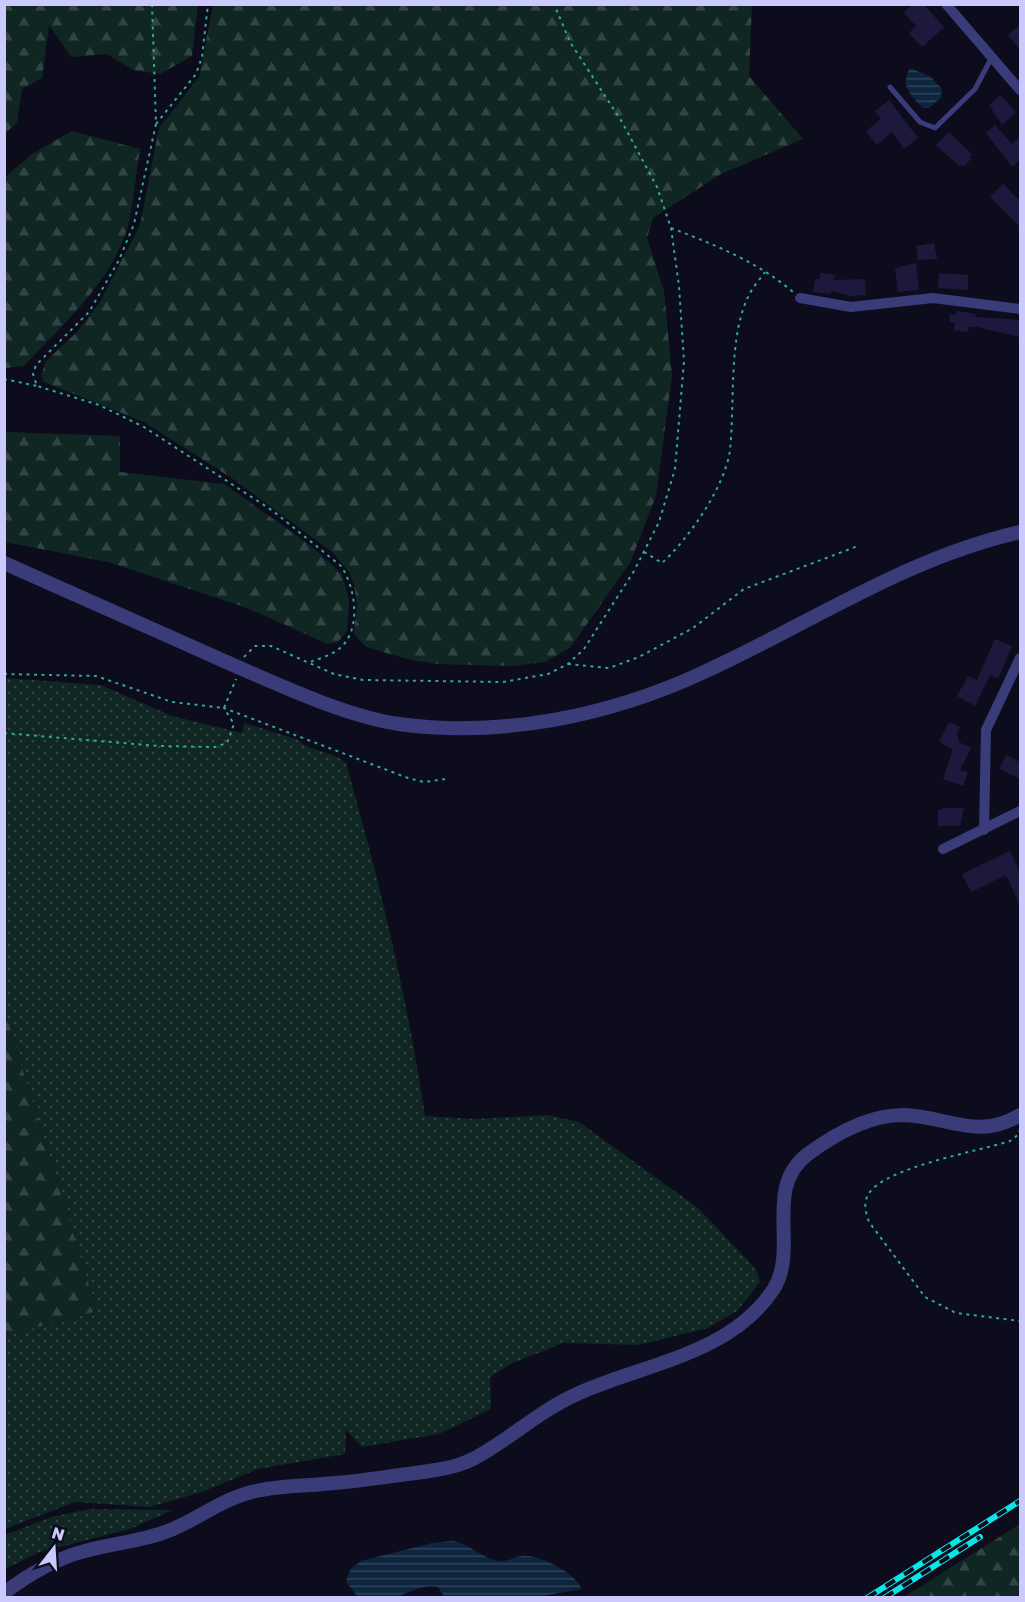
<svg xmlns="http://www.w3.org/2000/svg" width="1025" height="1602" viewBox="0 0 1025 1602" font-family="'Golos Text',sans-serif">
<defs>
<pattern id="grass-dots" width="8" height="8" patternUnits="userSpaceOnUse" patternTransform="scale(1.5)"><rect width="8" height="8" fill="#0f2623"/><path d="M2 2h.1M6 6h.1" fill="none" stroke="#314444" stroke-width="1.8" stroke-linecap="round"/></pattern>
<pattern id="forest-firs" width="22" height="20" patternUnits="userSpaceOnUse" patternTransform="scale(1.5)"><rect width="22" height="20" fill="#0f2623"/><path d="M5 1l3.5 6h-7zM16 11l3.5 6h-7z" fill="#314444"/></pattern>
<pattern id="water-rules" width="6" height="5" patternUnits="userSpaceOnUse" patternTransform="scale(1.5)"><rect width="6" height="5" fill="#0d253f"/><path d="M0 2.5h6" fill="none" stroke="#2f435c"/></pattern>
</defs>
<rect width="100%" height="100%" fill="#0d0c1c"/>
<g fill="url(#grass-dots)">
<path d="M5,678l96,7 71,31 70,17 2,-10 55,17c11,12 32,10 47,23 33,116 61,233 79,353l50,3 72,-4 32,7 119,86 58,61 4,13 -23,29 -29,17 -69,17 -76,-2 -52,21 -21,13 1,32 -52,25 -77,13 -16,-17 -1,24 -87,15 -56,23 -52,15 -75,-5 -70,27 -1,-193 93,-25 -89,-289 -3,1z"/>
<polygon points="89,1509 173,1510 130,1529 40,1552 5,1569 5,1535 51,1517"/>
</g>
<g fill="url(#forest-firs)">
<polygon points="5,4 198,5 192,56 160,74 133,70 107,54 71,57 49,25 42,78 22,89 17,122 5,134"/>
<polygon points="213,5 752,5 749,76 803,139 721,174 653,218 647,238 664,291 672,375 656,496 630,563 570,648 545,662 512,666 437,664 407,659 366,647 354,634 357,604 354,584 349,572 332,552 233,479 144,422 44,382 41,375 46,361 76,333 100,302 140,225 159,128 199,77"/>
<path d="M72,131l68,18c-4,24 -6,50 -11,73 -14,57 -67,103 -105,144l-19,2v-191l27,-23z"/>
<polygon points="5,432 120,436 120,472 224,484 310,545 342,574 349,600 347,631 338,642 328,644 247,608 108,562 5,542"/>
<polygon points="8,1022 97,1311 5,1336 4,1023"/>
<polygon points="1020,1524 1020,1597 904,1597"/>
</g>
<g fill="url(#water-rules)">
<path d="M910,68l21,9 11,12 -1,9 -12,10h-6c-13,-13 -23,-23 -13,-40z"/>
<path d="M453,1541c16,3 27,15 42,19 11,4 17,-3 27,-4 16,-2 56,18 59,33l-44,8 -92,1 -7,-11c-18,-3 -30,7 -46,11 -10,1 -23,0 -34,0l-12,-17 5,-13 10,-7 71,-18z"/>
</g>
<g fill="#1d193c">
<polygon points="913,4 923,4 944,27 922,47 909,33 916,26 904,13"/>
<polygon points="1020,25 1020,50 1008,35"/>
<polygon points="1001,95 1016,112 1002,125 989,105"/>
<polygon points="889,100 918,138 904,149 892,132 877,145 866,131 881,119 875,111"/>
<polygon points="995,125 1012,144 1020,137 1020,160 1012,167 986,133"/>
<polygon points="949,132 972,154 969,157 971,159 964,166 962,164 960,167 936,145"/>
<polygon points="1003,184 1020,201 1020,227 990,197"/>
<polygon points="934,243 937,259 918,260 916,246"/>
<polygon points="916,263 919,290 898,292 895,268"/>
<polygon points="820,273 837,275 832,280 865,279 866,295 850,296 831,291 831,294 813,292 815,279 820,279"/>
<polygon points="939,273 968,275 968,290 938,288"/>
<polygon points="957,311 976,314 975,317 1020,320 1020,337 977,327 969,327 968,332 954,330 955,323 949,322 950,314 956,315"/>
<polygon points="995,639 1012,646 998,679 990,675 975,706 957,696 968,676 977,680"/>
<polygon points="949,722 960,727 957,734 959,742 971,748 960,770 968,772 963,786 943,779 953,749 939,742"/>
<polygon points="1006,755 1020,762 1020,779 999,769"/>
<polygon points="945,808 964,808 960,826 938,826 938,810"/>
<polygon points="1010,851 1020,873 1020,905 1006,875 971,892 962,874"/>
</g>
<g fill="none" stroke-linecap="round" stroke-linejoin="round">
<g stroke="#32a896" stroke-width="2" stroke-dasharray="3 4.5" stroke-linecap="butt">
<path d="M152,4l4,120 -22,100 -15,36 -30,52 -53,53 -3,9 4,12 62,19 45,22 129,84 68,55c15,22 22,68 -5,85 -7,5 -18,8 -26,11"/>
<polyline points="156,124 196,74 202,57 208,4"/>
<path d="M671,228c42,16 87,34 122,64"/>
<polyline points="4,379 37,386"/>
<path d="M644,552l18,11c27,-25 63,-76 68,-113 5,-46 -2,-114 19,-155 4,-8 11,-16 16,-23"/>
<polyline points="244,657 255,646 271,646 334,674 363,680 503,682 548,674 568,664 584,649 634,571 659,522 675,469 684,361 679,286 671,228 657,187 622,122 570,42 554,4"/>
<polyline points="568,664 609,668 639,657 693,628 744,589 858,546"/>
<polyline points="4,674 96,676 172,702 224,708 236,679"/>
<polyline points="4,733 158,746 215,747 227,743 234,724 224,708 408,778 424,782 446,779"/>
<path d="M1020,1129l-1,5 -9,7c-30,10 -129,27 -142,54 -5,9 -2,18 1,27l56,75 31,16 64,8"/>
</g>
<polyline stroke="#393c79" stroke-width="5" points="890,87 920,122 935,128 975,89 992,57"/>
<g stroke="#393c79" stroke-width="10">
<polyline points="946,4 1020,90"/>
<polyline points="800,298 851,307 933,298 1020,309"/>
<polyline points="984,830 986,730 1020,658"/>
<polyline points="943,849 1020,811"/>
</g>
<g stroke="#393c79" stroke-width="14">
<path d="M4,563c74,33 147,65 220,98 51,22 120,55 175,63 102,14 210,-8 303,-51 106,-48 203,-115 318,-141"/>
<path d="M4,1593c25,-19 50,-34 81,-42 29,-8 60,-10 88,-22 28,-12 53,-32 83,-38 26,-6 53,-5 79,-8 25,-2 49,-6 73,-9 21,-3 45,-5 65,-15 36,-19 66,-48 104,-65 65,-30 153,-39 196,-104 27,-41 -11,-102 35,-136 27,-20 60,-39 95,-39 44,1 74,26 117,0"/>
</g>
<defs>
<g id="rail">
<polyline points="867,1598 1020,1501"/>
<polyline points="884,1598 980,1537"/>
</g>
</defs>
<use href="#rail" stroke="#0ae6e8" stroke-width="6"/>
<use href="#rail" stroke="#0d0c1c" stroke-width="4" stroke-dasharray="11" stroke-linecap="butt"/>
</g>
<rect width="1025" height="1602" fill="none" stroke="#cbc9fd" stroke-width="12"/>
<g transform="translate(54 1548) rotate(17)" stroke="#0d0c1c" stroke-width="4.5" paint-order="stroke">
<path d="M0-4.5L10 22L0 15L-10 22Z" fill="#cbc9fd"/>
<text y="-9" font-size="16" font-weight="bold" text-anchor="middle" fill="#cbc9fd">N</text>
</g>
</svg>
